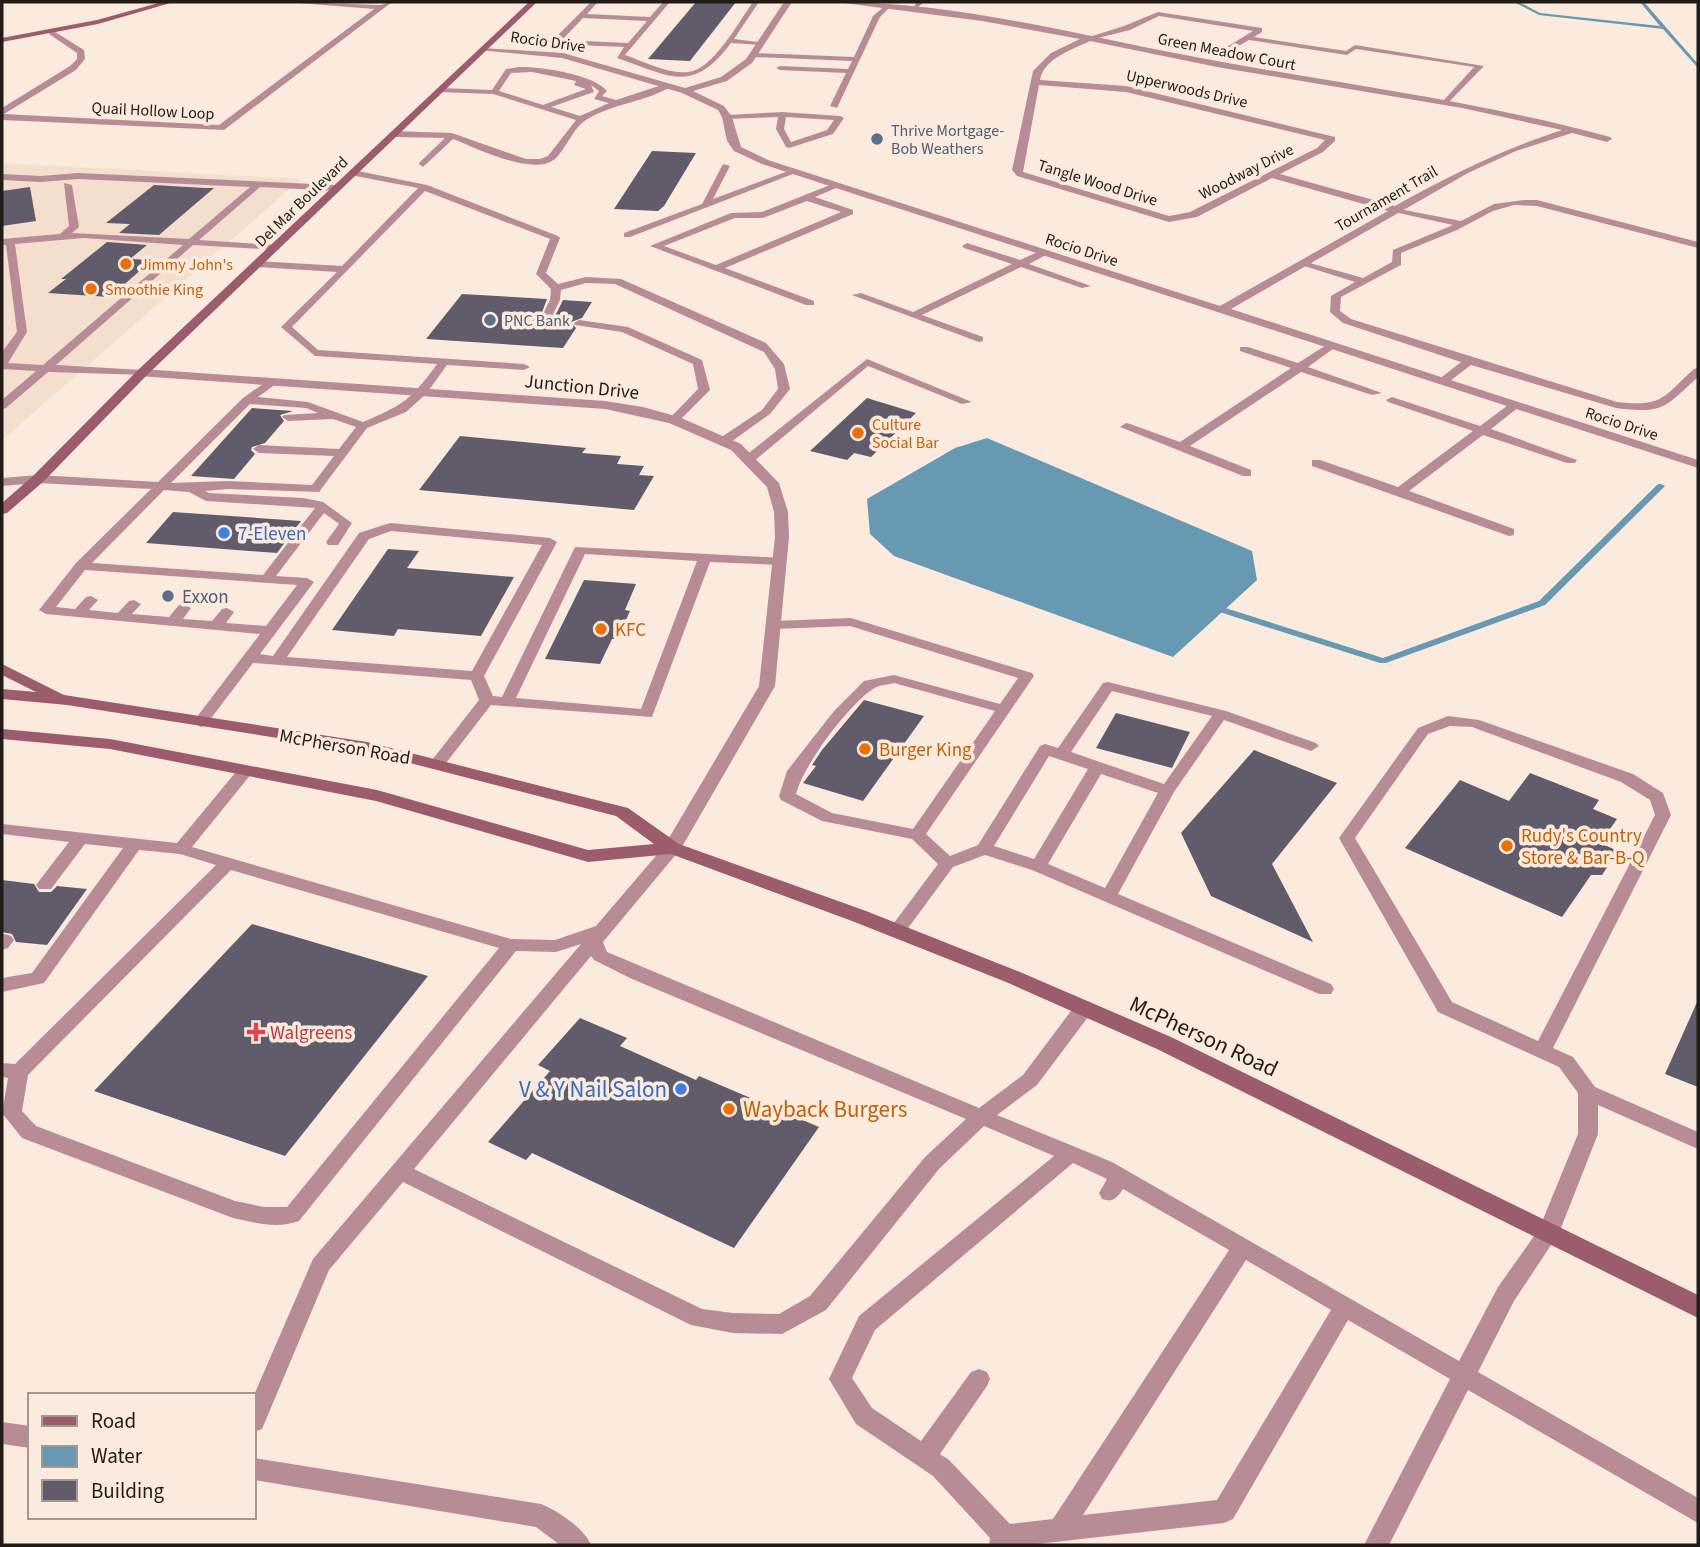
<svg xmlns="http://www.w3.org/2000/svg" width="1700" height="1547" viewBox="0 0 1700 1547" font-family="'Source Sans 3',sans-serif">
<rect width="100%" height="100%" fill="#fbebdf"/>
<polygon fill="#f4decd" points="2,163 301,179 2,440"/>
<polygon fill="#6899b2" points="987,438 1252,551 1257,580 1173,657 894,556 870,534 867,499 955,448"/>
<g fill="none" stroke-linecap="round" stroke-linejoin="round">
<g fill="#6899b2" fill-rule="evenodd">
<polygon points="1514,2 1519,2 1540,13 1660,26 1640,2 1644,2 1698,64 1698,68 1663,29 1539,15"/>
<polygon points="1658,484 1661,484 1665,486 1545,605 1386,663 1380,663 1210,609 1208,607 1213,604 1216,605 1383,658 1539,601"/>
</g>
</g>
<g fill="#615c6b">
<polygon points="696,2 736,2 690,61 648,59"/>
<polygon points="652,151 696,153 664,206 658,211 614,209"/>
<polygon points="154,185 205,188 214,188 159,235 119,233 130,224 106,223"/>
<polygon points="30,187 36,221 2,226 2,191"/>
<polygon points="107,242 147,245 130,259 152,260 110,297 48,293 66,279 61,279"/>
<polygon points="462,294 547,299 541,315 550,327 560,323 556,314 563,300 592,302 582,318 571,322 576,328 563,348 426,339"/>
<polygon points="867,398 916,413 871,457 854,453 847,460 810,451"/>
<polygon points="252,408 293,411 280,415 284,421 265,443 252,447 251,450 255,454 234,479 191,476"/>
<polygon points="460,436 586,448 582,453 621,456 617,464 644,466 639,475 654,476 634,510 419,490"/>
<polygon points="173,512 301,521 277,553 146,543"/>
<polygon points="388,549 419,551 407,568 514,577 481,636 398,629 394,636 332,630"/>
<polygon points="584,580 636,584 625,610 630,611 617,639 612,639 600,664 545,659"/>
<polygon points="864,700 924,716 863,801 803,783 816,766 812,765 822,750"/>
<polygon points="1116,713 1190,732 1172,768 1096,748"/>
<polygon points="1254,750 1337,783 1272,864 1313,942 1211,896 1181,833"/>
<polygon points="1530,773 1599,800 1593,809 1617,819 1600,843 1618,851 1602,875 1591,875 1562,917 1405,848 1460,780 1509,801"/>
<polygon points="2,880 34,884 39,892 51,892 57,886 87,889 47,945 16,942 12,934 2,932"/>
<polygon points="252,924 428,976 285,1156 94,1091"/>
<polygon points="1698,1000 1698,1087 1665,1074"/>
<polygon points="580,1018 627,1038 620,1046 696,1080 699,1076 819,1127 734,1248 532,1153 526,1160 488,1142 550,1071 538,1065"/>
</g>
<g fill="none" stroke-linecap="round" stroke-linejoin="round">
<g fill="#b88c96" fill-rule="evenodd">
<path d="M591,2h7l-11,12 63,3 13,-15h7l-45,53c20,7 42,19 63,17 25,-2 51,-51 65,-70h6l-25,37 31,4 -4,2 -30,-2c-39,52 -61,33 -114,15l7,-11 -71,-3v-4zM583,18l64,3 -19,22 -66,-3z"/>
<polygon points="917,2 924,2 916,9 912,9"/>
<polygon points="887,4 892,5 880,17 837,108 830,106 846,73 780,70 776,68 780,66 848,69 852,61 753,57 749,55 753,53 854,57 873,16"/>
<polygon points="1158,12 1262,28 1262,32 1254,37 1346,51 1355,45 1484,66 1446,105 1443,101 1474,67 1356,49 1347,55 1249,40 1228,52 1225,48 1253,31 1159,16 1130,30 1090,40 1086,38 1124,26"/>
<path d="M520,67c22,0 73,7 87,24l-5,5 14,4 49,-16 7,2c-25,16 -59,17 -86,34 -13,8 -19,27 -30,38 -20,20 -80,-10 -103,-19l-30,28 -4,-3 1,-2 25,-24 -52,-1 -4,-3 4,-3 59,2 74,26h14l8,-3 28,-36 -83,-26 -54,-2 -4,-2 4,-2 53,2 14,-21zM532,72l44,9 -2,4 12,4 -43,16 -44,-14 12,-18zM591,85l8,6 -5,8 15,4 -29,13 -29,-9 43,-15z"/>
<path d="M782,112l58,4 4,2 -11,16 -44,14 -3,-1 -10,-18 2,-12 -51,2 -4,-2 4,-2zM786,117l48,3 -7,10 -36,12 -7,-13z"/>
<polygon points="723,164 730,166 713,199 791,170 798,172 630,237 624,237 624,233 702,204"/>
<path d="M353,170l74,15 131,51 2,2 -14,35 12,11 28,-7 35,2 145,64 18,21 6,25 -20,25 -42,30h-8v-6l42,-28 16,-21 -3,-20 -11,-17 -149,-68 -29,-1 -25,7 -1,10 -7,14 5,8 -9,2 -6,-10 7,-14 1,-11 -15,-15 14,-35 -125,-48 -133,136 26,23 206,14 6,3 -6,3 -77,-5 -21,29 -20,18 -39,16 -48,64 -91,-3 -23,2 4,2 94,5 20,4 29,21 -14,22h-10l-2,-3 13,-18 -15,-11 -48,63 31,2 7,4 -54,72 13,2 86,-123 31,-10 160,15 7,4 -73,134 9,20 9,1 73,-150 210,11 2,3 -7,4 -70,-3 -58,155 -161,-12 -48,62 -6,2 -8,-5 50,-64 -8,-20 -218,-17 -47,62 -5,2 -8,-5 67,-88 -214,-20 -7,-4 37,-47 75,-74 -113,-6 -36,3v-8l36,-3 120,7 85,-84 27,-19 10,2 -22,16 50,5 55,20c40,-17 48,-22 74,-58l-122,-8 -34,-29 56,-55 -80,-5 -5,-3 5,-3 85,5 76,-78 -68,-13v-4zM250,404l56,4 12,5 -34,2 -2,2 6,4 45,-2 23,8 -17,22 -80,-4 -6,4 6,4 75,3 -22,29 -84,-4 -57,2zM164,490l25,2 17,9 109,7 -52,67 -171,-12zM391,531l151,14 -70,126 -185,-14 82,-118zM585,554l112,7 -56,148 -125,-11zM85,570l212,15 -31,41 -40,-3 8,-11 -7,-4 -5,1 -10,12 -29,-2 8,-11 -7,-4 -5,1 -10,12 -37,-3 9,-10 -7,-4 -5,1 -11,12 -29,-3 9,-10 -7,-4 -5,1 -11,12 -19,-2z"/>
<path d="M78,173l259,12 5,3 -5,3 -77,-4 -61,53 76,5 5,3 -2,2 -85,-5 -137,120 86,5 6,3 -2,2 -98,-3 -42,36 -4,1v-9l34,-29 -34,-2v-17l15,-20 -11,-87h-4v-6l58,-5 9,-8 -5,-43 8,2 7,42 -7,6 117,6 61,-52 -172,-8 -37,3 -39,-2v-6l39,2zM84,238l99,7 -140,120 -35,-2 19,-31 -12,-88z"/>
<path d="M835,183l8,2 -28,12 38,13v4l-128,54 89,33v4h-8l-156,-59 81,-33 31,-1zM807,201l34,11 -125,53 -52,-19 71,-28h28z"/>
<path d="M1524,200h13l161,42v6l-161,-42 -23,-1 -21,6 -36,19 -56,23v12l-60,32 -1,14 11,8 266,83c46,5 45,-4 77,-33l4,-1v9c-34,31 -34,37 -82,31l-145,-43 -25,19h-8v-4l23,-18 -118,-39 -13,-11 1,-16 24,-14 -57,-18 5,-3 60,17 29,-16 1,-12 60,-25 -59,-13v-4l67,13 33,-17z"/>
<polygon points="967,243 1020,260 1040,251 1046,251 1046,255 1029,264 1091,286 1082,288 1021,267 922,315 983,337 983,341 979,342 852,295 861,293 913,312 1012,264 964,248 962,246"/>
<polygon points="579,320 628,327 702,360 710,390 678,422 670,422 670,418 698,389 693,364 622,332 575,325 574,323"/>
<polygon points="1328,344 1337,346 1308,367 1382,393 1372,395 1301,372 1190,446 1251,470 1251,476 1243,476 1120,427 1126,423 1130,424 1180,442 1291,368 1240,351 1240,347 1248,347 1298,363"/>
<polygon points="867,359 972,402 962,404 868,366 753,462 745,462 745,456"/>
<polygon points="1392,397 1480,426 1511,403 1519,403 1519,407 1491,429 1577,460 1575,463 1567,463 1483,435 1409,491 1514,529 1514,535 1509,536 1312,466 1312,460 1320,460 1398,487 1473,431 1388,402 1386,400"/>
<path d="M851,618l181,55 2,3 -108,158 24,22 28,-11 62,-99 5,-2 13,4 45,-65 5,-1 118,29 90,32 3,3 -8,5 -87,-31 -50,72 -56,102 213,90 3,5 -3,5h-12l-287,-124 -47,-15 -32,12 -50,68h-12l-3,-4 3,-4 47,-63 -26,-25 -90,-18 -41,-21 -2,-4 8,-25 47,-60 30,-30 30,-6 106,29 18,-26 -168,-52 -75,3 -7,-4 7,-4zM894,683l101,28 -82,118 -81,-16 -36,-19c7,-28 52,-89 77,-105 5,-4 14,-4 21,-6zM1112,691l100,25 -48,68 -93,-32zM1049,756l39,13 -54,90 -40,-13zM1101,774l57,19 -53,95 -57,-24z"/>
<path d="M1448,716l31,4 154,54 30,19 8,22 -118,233 20,9 22,30 103,45v17l-100,-44v29l-39,99 -45,68 -36,71 220,126v25l-230,-133 -79,155h-25l86,-166 -102,-59 -115,199 -9,4 -196,22h-39l1,-7 -57,-62 -77,-52 -27,-45 30,-63 195,-160 -70,-30 -45,43 -113,141 -44,24 -49,-1 -42,-8 -288,-143 -74,88 -67,159 -8,3v-37l59,-136 268,-315 -25,8 -40,-1 -217,270c-22,8 -44,2 -66,-3l-211,-80 -20,-25 6,-35 -6,-1v-14l13,1 201,-199 -36,-11 -41,-4 -95,133 -42,9v-14l30,-5 91,-125 -38,-4 -34,45h-12l-3,-4 33,-43 -67,-8v-10l175,19 63,-76 6,-2 8,5 -2,3 -60,74 319,92 44,1 41,-14 70,-82h12l2,4 -2,4 -75,90 4,10 372,156 44,-33 54,-72 7,-2 7,2 2,5 -2,5 -54,72 -40,30 115,47 347,199 39,-74 41,-58 39,-95v-41l-19,-26 -121,-55 -99,-174 79,-110zM1450,726l22,1 149,55 29,18 5,15 -117,226 -86,-39 -97,-164 73,-104zM231,870l268,78 -212,259h-23l-29,-6 -199,-75 -14,-15 6,-36zM591,956l3,4 38,19 334,140 -41,38 -115,139 -31,18 -46,-1 -31,-4 -288,-140zM1073,1163l34,16 -8,14 3,6c11,4 15,-1 21,-10l106,61 -176,269 -43,5 -61,-64 -9,-6 47,-68 3,-7 -3,-7 -8,-3 -8,3 -50,69 -49,-33 -20,-30 23,-48zM1246,1260l85,50 -114,190 -134,15z"/>
<polygon points="5,934 11,936 14,940 8,948 2,950 2,935"/>
<polygon points="2,1422 30,1426 30,1448 2,1444"/>
<path d="M254,1458l287,46c17,7 43,24 50,41h-31l-24,-18 -282,-47z"/>
</g>
<g fill="#b88c96" fill-rule="evenodd">
<polygon points="286,2 380,5 392,2 224,130 2,120 2,108 70,66 77,59 77,53 49,34 52,30 84,50 85,59 76,70 4,114 219,125 374,9"/>
<path d="M784,2h8l-40,61 -25,18 -34,10 31,15 8,11 9,30 27,13 452,146 168,-95 -116,-33 -75,39 -28,5 -152,-46 -5,-6 21,-99 18,-18 29,-14 -98,-18 -146,-19c129,0 255,37 381,59 131,24 265,41 393,76l2,2 -5,3 -35,-9 -56,18 -48,22 -237,136 467,151v8l-936,-304 -28,-13 -7,-10 -5,-24 -4,-7 -36,-17 -120,-35 -84,-8 4,-2 81,5 122,35 36,-11 25,-18zM1090,41l127,26 245,41 100,22c-61,20 -111,45 -167,76l-115,-32 43,-22 12,-11v-4l-209,-51 -86,-6c4,-22 32,-30 50,-39zM1039,85l87,7 199,48 -8,8 -127,64 -21,4 -146,-44z"/>
<polygon points="142,369 605,401 643,407 679,417 741,444 779,483 788,512 789,537 775,686 679,852 665,852 663,848 759,686 775,537 774,512 767,487 731,450 669,423 605,409 138,376 138,370"/>
</g>
<g fill="#9b5c6d" fill-rule="evenodd">
<polygon points="162,2 174,2 98,24 2,42 2,38 97,20"/>
<polygon points="529,2 537,2 146,376 43,482 7,513 2,514 2,503 33,476 138,370"/>
<polygon points="2,664 64,695 367,742 628,808 679,844 866,911 1020,972 1171,1037 1698,1295 1698,1318 1157,1049 1006,982 852,921 671,854 588,862 376,801 110,749 2,739 2,729 110,739 377,790 588,850 654,844 616,816 367,752 67,705 2,699 2,689 36,692 2,675"/>
</g>
</g>
<g fill="#5c6f8a" stroke="#fbebdf" stroke-width="2.5">
<circle cx="877" cy="139" r="7"/>
<circle cx="490" cy="320" r="7"/>
<circle cx="168" cy="596" r="7"/>
</g>
<g fill="#e8710a" stroke="#fbebdf" stroke-width="2.5">
<circle cx="126" cy="264" r="7"/>
<circle cx="91" cy="289" r="7"/>
<circle cx="858" cy="433" r="7"/>
<circle cx="601" cy="629" r="7"/>
<circle cx="865" cy="749" r="7"/>
<circle cx="1507" cy="846" r="7"/>
<circle cx="729" cy="1109" r="7"/>
</g>
<g fill="#3f7fe0" stroke="#fbebdf" stroke-width="2.5">
<circle cx="224" cy="533" r="7"/>
<circle cx="681" cy="1089" r="7"/>
</g>
<path fill="#e0444e" stroke="#fbebdf" stroke-width="2.5" d="M252.5 1021.5h7v7h7v7h-7v7h-7v-7h-7v-7h7z"/>
<g text-anchor="middle" stroke-width="7" stroke-linejoin="round" paint-order="stroke">
<g font-size="16" fill="#221c18" stroke="#fbebdf">
<text transform="translate(548 41) rotate(8)" y="6">Rocio Drive</text>
<text transform="translate(1227 51) rotate(11)" y="6">Green Meadow Court</text>
<text transform="translate(1187 88) rotate(13)" y="6">Upperwoods Drive</text>
<text transform="translate(153 110) rotate(3)" y="6">Quail Hollow Loop</text>
<text transform="translate(1246 171) rotate(-27)" y="6">Woodway Drive</text>
<text transform="translate(1098 182) rotate(17)" y="6">Tangle Wood Drive</text>
<text transform="translate(1386 198) rotate(-30)" y="6">Tournament Trail</text>
<text transform="translate(301 201) rotate(-44)" y="6">Del Mar Boulevard</text>
<text transform="translate(1082 249) rotate(18)" y="6">Rocio Drive</text>
<text transform="translate(1622 423) rotate(18)" y="6">Rocio Drive</text>
</g>
<g font-size="16" fill="#4e5e75" stroke="#fbebdf" text-anchor="start">
<text x="891" y="136">Thrive Mortgage-<tspan x="891" dy="18">Bob Weathers</tspan></text>
<text x="504" y="326">PNC Bank</text>
</g>
<g font-size="16" fill="#c56008" stroke="#fbebdf" text-anchor="start">
<text x="140" y="270">Jimmy John's</text>
<text x="105" y="295">Smoothie King</text>
<text x="872" y="430">Culture<tspan x="872" dy="18">Social Bar</tspan></text>
</g>
<g font-size="19" fill="#221c18" stroke="#fbebdf">
<text transform="translate(582 386) rotate(6)" y="7">Junction Drive</text>
<text transform="translate(345 746) rotate(10)" y="7">McPherson Road</text>
</g>
<g font-size="19" fill="#366cbe" stroke="#fbebdf" text-anchor="start">
<text x="238" y="540">7-Eleven</text>
</g>
<g font-size="19" fill="#4e5e75" stroke="#fbebdf" text-anchor="start">
<text x="182" y="603">Exxon</text>
</g>
<g font-size="19" fill="#c56008" stroke="#fbebdf" text-anchor="start">
<text x="615" y="636">KFC</text>
<text x="879" y="756">Burger King</text>
<text x="1521" y="842">Rudy's Country<tspan x="1521" dy="22">Store &amp; Bar-B-Q</tspan></text>
</g>
<g font-size="19" fill="#be3a42" stroke="#fbebdf" text-anchor="start">
<text x="270" y="1039">Walgreens</text>
</g>
<g font-size="23" fill="#221c18" stroke="#fbebdf">
<text transform="translate(1204 1036) rotate(25)" y="8">McPherson Road</text>
</g>
<g font-size="23" fill="#366cbe" stroke="#fbebdf" text-anchor="end">
<text x="667" y="1097">V &amp; Y Nail Salon</text>
</g>
<g font-size="23" fill="#c56008" stroke="#fbebdf" text-anchor="start">
<text x="743" y="1117">Wayback Burgers</text>
</g>
</g>
<rect width="1700" height="1547" fill="none" stroke="#221c18" stroke-width="7"/>
<rect x="28" y="1393" width="228" height="126" fill="#fbebdf" stroke="#a4988f" stroke-width="2"/>
<rect x="42" y="1416" width="35" height="10" fill="#9b5c6d" stroke="#a4988f" stroke-width="2"/>
<text x="91" y="1428" font-size="21" fill="#221c18">Road</text>
<rect x="42" y="1446" width="35" height="21" fill="#6899b2" stroke="#a4988f" stroke-width="2"/>
<text x="91" y="1463" font-size="21" fill="#221c18">Water</text>
<rect x="42" y="1480" width="35" height="21" fill="#615c6b" stroke="#a4988f" stroke-width="2"/>
<text x="91" y="1498" font-size="21" fill="#221c18">Building</text>
</svg>
